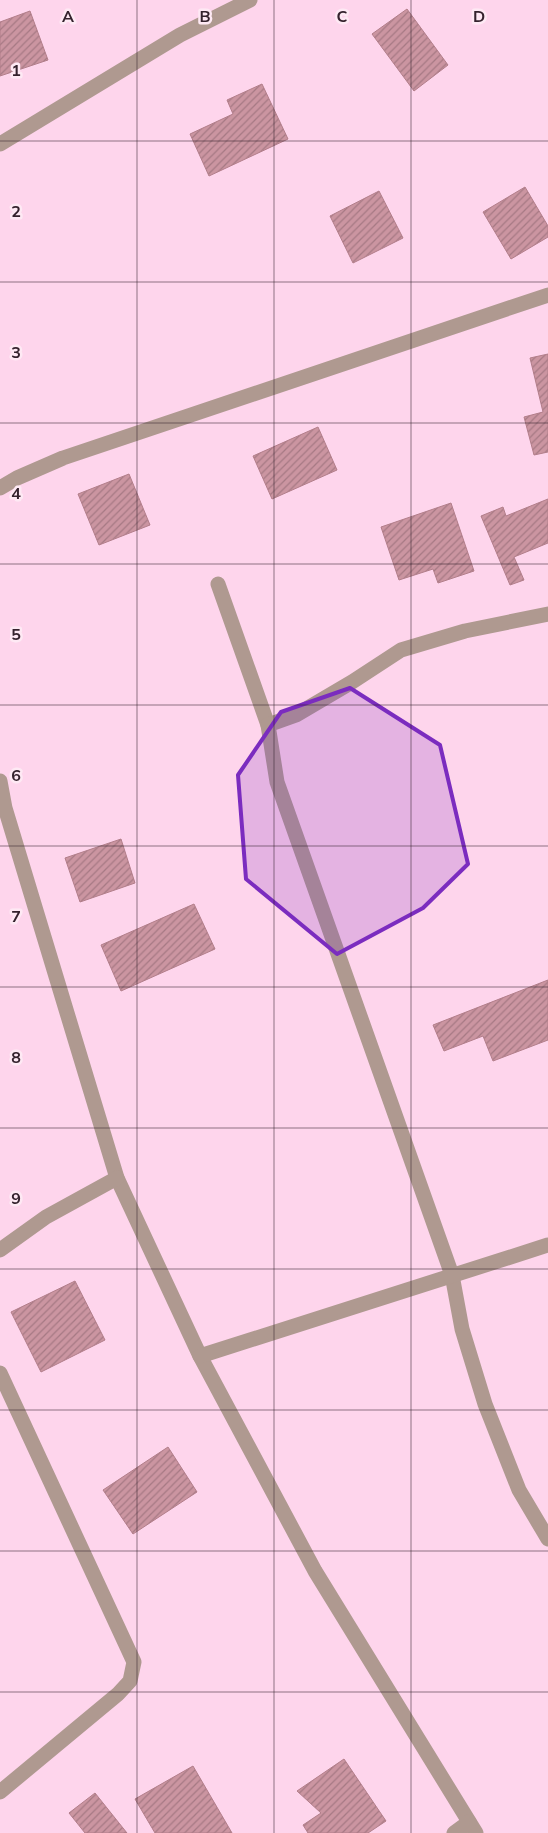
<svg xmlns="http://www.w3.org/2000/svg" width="548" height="1833" viewBox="0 0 548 1833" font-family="Mulish,sans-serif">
<defs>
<pattern id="building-hatch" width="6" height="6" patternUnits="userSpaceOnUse" patternTransform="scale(1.25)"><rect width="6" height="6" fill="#cb95a1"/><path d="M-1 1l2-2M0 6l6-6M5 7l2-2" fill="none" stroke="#a67984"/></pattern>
</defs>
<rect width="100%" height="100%" fill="#fed5ec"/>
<g fill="url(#building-hatch)" stroke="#b27e8a">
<polygon points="407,9 448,65 414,91 372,34"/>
<polygon points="30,11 48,60 0,76 0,22"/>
<polygon points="262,84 288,139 209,176 190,134 233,114 227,100"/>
<polygon points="525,187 548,226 548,237 511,259 483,212"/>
<polygon points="379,191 403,238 353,263 330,216"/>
<polygon points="548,354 548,452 534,455 524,417 543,412 530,358"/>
<polygon points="318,427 337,470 272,499 253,456"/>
<polygon points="129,474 150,525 99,545 78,494"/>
<polygon points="548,499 548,543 514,557 524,580 510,585 481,516 503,507 506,516"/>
<polygon points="451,503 474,571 438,583 433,569 399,580 381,527"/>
<polygon points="121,839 135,883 80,902 65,858"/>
<polygon points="194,904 215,949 121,991 101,945"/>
<polygon points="548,980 548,1040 493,1061 483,1036 444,1051 433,1025"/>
<polygon points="75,1281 105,1340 41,1372 11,1312"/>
<polygon points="168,1447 197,1492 133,1534 103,1490"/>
<polygon points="344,1759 386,1821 368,1833 308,1833 303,1825 321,1813 297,1791"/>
<polygon points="193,1766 232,1833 155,1833 135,1799"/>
<polygon points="95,1793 127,1833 85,1833 69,1813"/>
</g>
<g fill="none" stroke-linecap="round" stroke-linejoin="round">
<polyline stroke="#af9990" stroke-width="15" points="218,584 268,725"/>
<g stroke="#af9990" stroke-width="15">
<polyline points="0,144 180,35 250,0"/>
<polyline points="0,488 17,478 63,458 548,295"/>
<polyline points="548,614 465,631 401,650 352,682 296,715 268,725 277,782 452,1275 462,1329 485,1404 519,1490 548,1539"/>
<polyline points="0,781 5,808 117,1178 200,1356 315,1571 476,1833"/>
<polyline points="0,1250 46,1217 117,1178"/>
<polyline points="200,1356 548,1245"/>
<polyline points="0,1373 134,1662 130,1681 118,1694 0,1792"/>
<polyline points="454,1833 469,1822"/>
</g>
</g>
<path fill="#7b2cbf" fill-opacity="0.2" stroke="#7b2cbf" stroke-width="4" stroke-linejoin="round" d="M350,688l90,57 28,119 -45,44 -86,46 -91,-75 -8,-104 43,-63z"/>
<path fill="none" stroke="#34222d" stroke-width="1" stroke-opacity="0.55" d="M137,0v1833M274,0v1833M411,0v1833M0,141h548M0,282h548M0,423h548M0,564h548M0,705h548M0,846h548M0,987h548M0,1128h548M0,1269h548M0,1410h548M0,1551h548M0,1692h548"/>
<g font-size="16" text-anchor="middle" font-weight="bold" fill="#34222d" stroke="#fee9f4" stroke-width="5" stroke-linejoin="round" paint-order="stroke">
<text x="68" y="22">A</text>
<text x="205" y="22">B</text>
<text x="342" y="22">C</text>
<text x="479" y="22">D</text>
<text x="16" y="76">1</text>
<text x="16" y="217">2</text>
<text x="16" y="358">3</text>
<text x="16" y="499">4</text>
<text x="16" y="640">5</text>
<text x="16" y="781">6</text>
<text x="16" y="922">7</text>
<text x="16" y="1063">8</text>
<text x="16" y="1204">9</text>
</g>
</svg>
